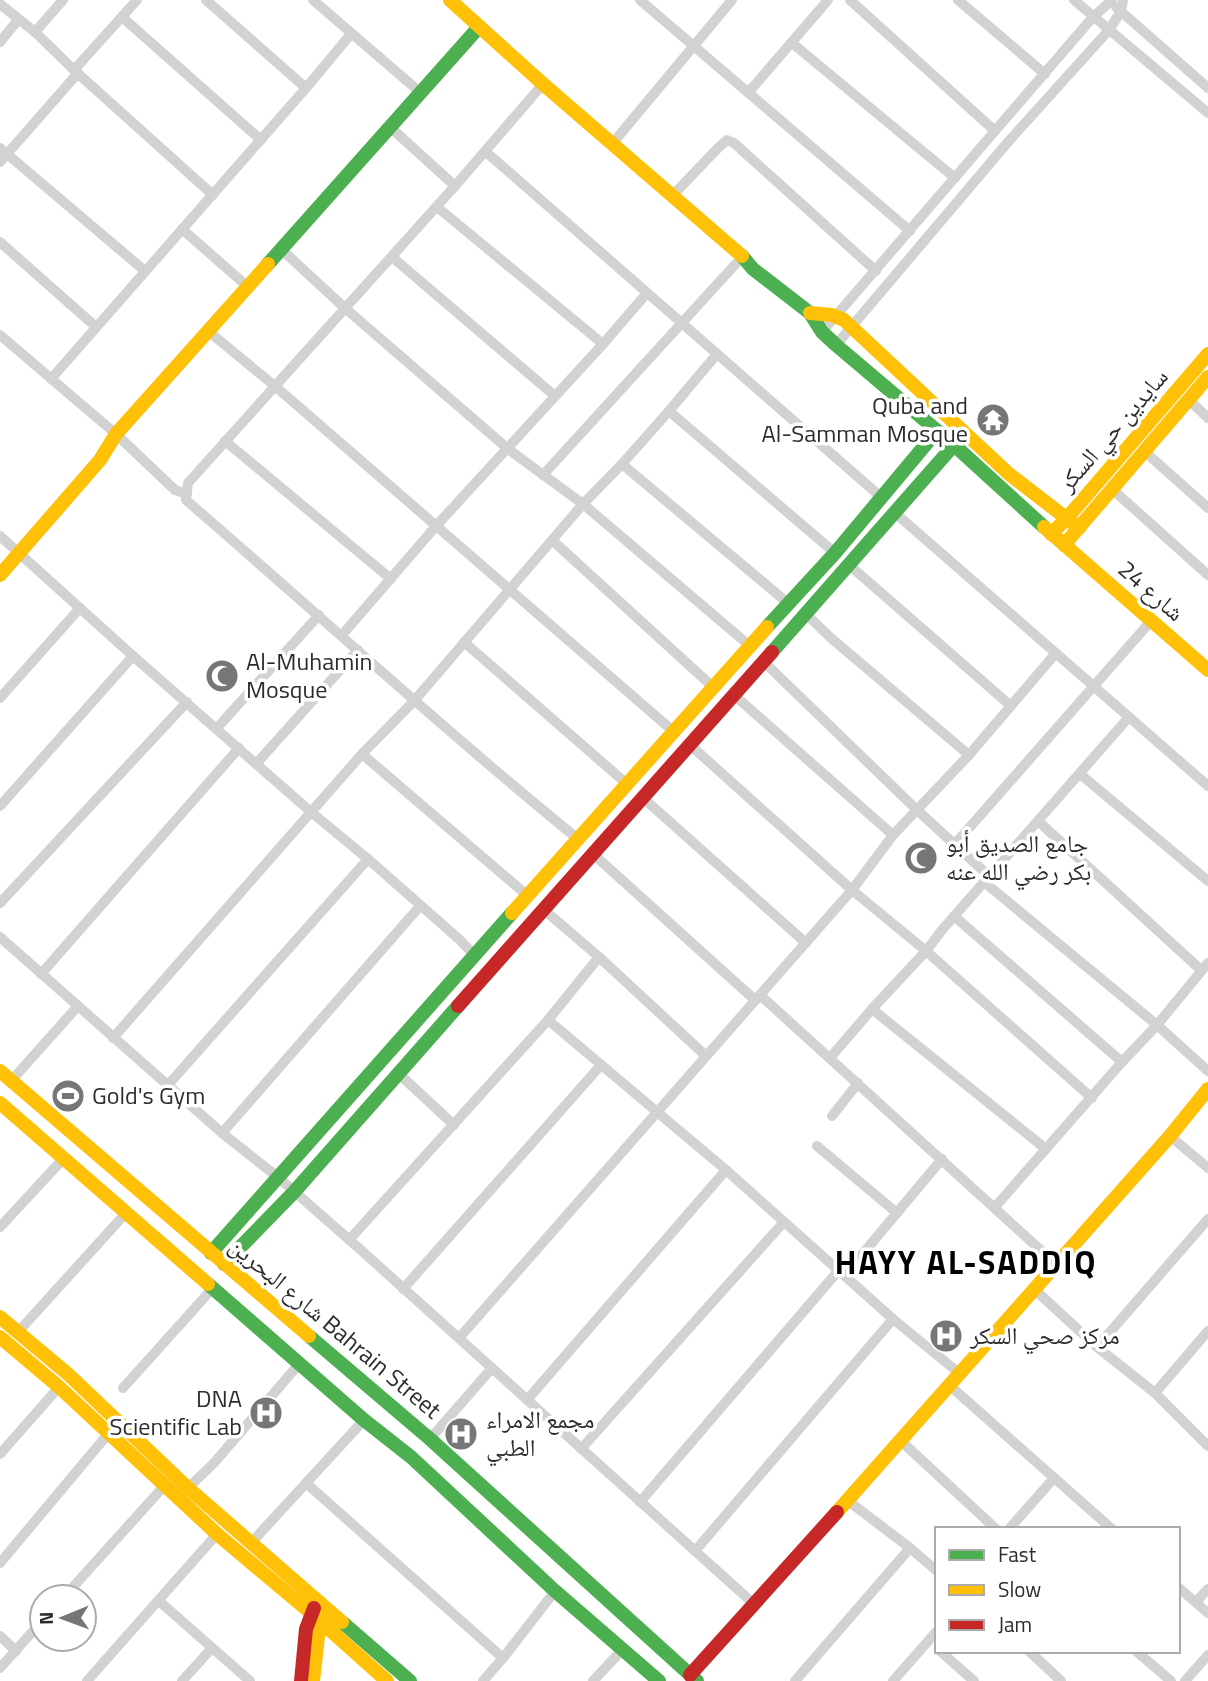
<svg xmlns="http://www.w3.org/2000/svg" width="1208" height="1681" viewBox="0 0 1208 1681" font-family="'Titillium Web','Noto Naskh Arabic',sans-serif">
<rect width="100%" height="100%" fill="#fff"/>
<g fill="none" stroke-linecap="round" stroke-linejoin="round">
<g stroke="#d2d2d2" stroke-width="10">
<polyline points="206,0 306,88"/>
<polyline points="313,0 421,93"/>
<polyline points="640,0 910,231"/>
<polyline points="850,0 995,131"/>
<polyline points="958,0 1045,74"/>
<polyline points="1074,0 1208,113"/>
<polyline points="0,4 35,32 74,70 213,195"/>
<polyline points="1116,7 1208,88"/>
<polyline points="122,17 261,140"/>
<polyline points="35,32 63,0"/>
<polyline points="0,42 18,20"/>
<polyline points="792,43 955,178"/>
<polyline points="74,70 137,0"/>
<path d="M543,84l-88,102 -267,297 -2,17c131,113 258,230 392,339"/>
<polyline points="748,93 828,0"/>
<polyline points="389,126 455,186"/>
<polyline points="612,144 732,0"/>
<polyline points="0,148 145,271"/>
<polyline points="486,152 881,497"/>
<polyline points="0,162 78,73"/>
<polyline points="672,196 719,147 727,140 734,143 876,271"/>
<polyline points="437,207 603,344"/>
<polyline points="182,229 248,287"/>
<polyline points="0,242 96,327"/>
<polyline points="281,249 346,309 508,449 583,504 750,646"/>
<polyline points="392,257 555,396"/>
<polyline points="208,331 276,387 673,731"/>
<polyline points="822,332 1093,17 1112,0"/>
<polyline points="0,335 116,434 175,490 187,494"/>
<polyline points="836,345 1008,142 1109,30 1121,11 1123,0"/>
<polyline points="51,379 306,88 351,34"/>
<polyline points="1189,400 1208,418"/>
<polyline points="669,411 835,553"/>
<polyline points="225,441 391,579"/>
<polyline points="1144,451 1208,508"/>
<polyline points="622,464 789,604"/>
<polyline points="543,475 743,256"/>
<polyline points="1112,489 1208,575"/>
<polyline points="894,512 1208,786"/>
<polyline points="0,536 133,656 311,812 368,859 460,940 475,956"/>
<polyline points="552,540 713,687"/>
<polyline points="848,564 1011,706"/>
<polyline points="805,613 831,638 969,755"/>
<polyline points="342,635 436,526 603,344 647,293"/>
<polyline points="464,642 627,784"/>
<polyline points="763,661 917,810 989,876"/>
<polyline points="733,694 893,835"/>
<polyline points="0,698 80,608"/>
<polyline points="217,728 319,615"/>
<polyline points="689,744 852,890 926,951 1092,1098"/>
<polyline points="362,754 528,896"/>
<polyline points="256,764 358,650"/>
<polyline points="1080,774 1208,881"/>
<polyline points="642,797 806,943"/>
<polyline points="0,806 133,656"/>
<polyline points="1038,821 1201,970"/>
<polyline points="955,844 1151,621"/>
<polyline points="592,853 755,1000"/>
<polyline points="984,882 1157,1025 1208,1071"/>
<polyline points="0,903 187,702"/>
<polyline points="543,909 599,957 706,1056"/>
<polyline points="954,916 1122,1062"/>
<polyline points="0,937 222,1133 279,1178 362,1251 754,1604"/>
<polyline points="41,974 239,748"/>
<polyline points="760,995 1056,1264"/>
<polyline points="872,1009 1046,1149"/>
<polyline points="548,1020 726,1170 893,1319 959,1373"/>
<polyline points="113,1038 362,754 414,701 583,504 622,464 669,411 717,354"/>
<polyline points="830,1058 872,1009 926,951 942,930 1129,717"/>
<polyline points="398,1073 454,1125"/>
<polyline points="11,1081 78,1006"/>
<polyline points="168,1085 368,859"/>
<polyline points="832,1116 858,1083"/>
<polyline points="222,1133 420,906"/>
<polyline points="1170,1136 1208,1168"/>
<polyline points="817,1146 897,1213"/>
<polyline points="995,1207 1122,1062 1157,1025 1208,963"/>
<polyline points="0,1227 63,1159"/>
<polyline points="349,1240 548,1020 599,957"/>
<polyline points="845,1275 942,1159"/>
<polyline points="403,1289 601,1065"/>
<polyline points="1034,1289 1097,1347 1155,1393 1208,1446"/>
<polyline points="18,1332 125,1214"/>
<polyline points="459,1338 852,890 893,835 969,755 1056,653"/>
<polyline points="1097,1347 1208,1219"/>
<polyline points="949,1385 1112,1529"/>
<polyline points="123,1388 212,1289"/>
<polyline points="1155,1393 1208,1331"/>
<polyline points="527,1400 726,1170"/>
<polyline points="430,1439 492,1368"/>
<polyline points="901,1441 996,1529"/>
<polyline points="581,1449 783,1223"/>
<polyline points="0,1454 59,1387"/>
<polyline points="306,1483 503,1658"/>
<polyline points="188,1488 214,1463 299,1364"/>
<polyline points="847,1500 910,1548 937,1571"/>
<polyline points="640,1502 839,1270"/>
<polyline points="1009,1529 1054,1478"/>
<polyline points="251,1543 364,1420"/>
<polyline points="695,1551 893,1319"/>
<polyline points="0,1563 108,1434"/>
<polyline points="1178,1587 1208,1613"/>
<polyline points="64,1597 165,1485"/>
<polyline points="159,1601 250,1681"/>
<polyline points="1196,1602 1208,1589"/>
<polyline points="0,1636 16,1651"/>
<polyline points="940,1651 974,1681"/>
<polyline points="1029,1651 1061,1681"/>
<polyline points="1136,1651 1171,1681"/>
<polyline points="0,1668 42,1621"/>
<polyline points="87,1681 217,1534"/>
<polyline points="182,1681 212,1648"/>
<polyline points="483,1681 503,1658 555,1591"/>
<polyline points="593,1681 623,1649"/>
<polyline points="795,1681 910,1548"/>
<polyline points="893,1681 937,1631"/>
<polyline points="1185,1681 1208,1655"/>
</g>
<g stroke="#4caf50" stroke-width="14">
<polyline points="742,256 753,269 810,313 822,332 836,345 954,445 1044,527"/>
<polyline points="268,264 479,27"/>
<polyline points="767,627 835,553 937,431"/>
<polyline points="772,652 954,445"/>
<polyline points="211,1253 512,913"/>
<polyline points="224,1264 294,1192 458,1006"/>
<polyline points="208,1284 364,1420 411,1457 555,1591 659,1681"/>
<polyline points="309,1336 430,1439 697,1681"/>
<polyline points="342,1622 410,1681"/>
</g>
<g stroke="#ffc107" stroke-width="14">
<polyline points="450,0 543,84 742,256"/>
<polyline points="810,313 832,315 844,320 1009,474 1079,528"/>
<polyline points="1044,527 1208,670"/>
<polyline points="1051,534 1067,518 1208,354"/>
<polyline points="1064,545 1208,377"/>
<polyline points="0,575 100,460 116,434 268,264"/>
<polyline points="512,913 767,627"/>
<polyline points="0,1071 309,1336"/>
<polyline points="0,1103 208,1284"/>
<polyline points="0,1317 69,1375 188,1488 342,1622"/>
<polyline points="0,1337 59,1387 217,1534 311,1613 387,1681"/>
<polyline points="837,1512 1170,1136 1208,1089"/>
<polyline points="313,1681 319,1628 322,1617"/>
</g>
<g stroke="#c62828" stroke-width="14">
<polyline points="458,1006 772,652"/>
<polyline points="690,1675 837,1512"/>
<polyline points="301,1681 306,1629 314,1608"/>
</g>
</g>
<defs>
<symbol id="temple-disc" viewBox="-11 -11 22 22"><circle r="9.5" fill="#767676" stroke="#fff"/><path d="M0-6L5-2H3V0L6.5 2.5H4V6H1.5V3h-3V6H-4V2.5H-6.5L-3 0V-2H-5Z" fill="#fff"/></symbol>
<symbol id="mosque-disc" viewBox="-11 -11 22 22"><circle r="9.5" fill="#767676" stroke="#fff"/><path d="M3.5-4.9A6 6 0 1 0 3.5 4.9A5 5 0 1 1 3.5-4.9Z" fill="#fff"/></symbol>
<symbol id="stadium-disc" viewBox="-11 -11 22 22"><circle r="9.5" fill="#767676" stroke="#fff"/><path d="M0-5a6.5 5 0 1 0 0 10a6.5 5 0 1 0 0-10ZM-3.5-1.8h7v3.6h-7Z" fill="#fff"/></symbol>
<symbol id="hospital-disc" viewBox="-11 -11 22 22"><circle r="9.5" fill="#767676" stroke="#fff"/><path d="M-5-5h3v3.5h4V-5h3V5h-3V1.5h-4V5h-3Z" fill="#fff"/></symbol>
</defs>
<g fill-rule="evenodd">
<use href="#temple-disc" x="974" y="401" width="38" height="38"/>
<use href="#mosque-disc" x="203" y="657" width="38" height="38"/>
<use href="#mosque-disc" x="902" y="839" width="38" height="38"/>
<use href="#stadium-disc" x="49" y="1077" width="38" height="38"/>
<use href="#hospital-disc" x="927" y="1317" width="38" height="38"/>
<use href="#hospital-disc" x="247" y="1394" width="38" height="38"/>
<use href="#hospital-disc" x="442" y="1415" width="38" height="38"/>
</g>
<g text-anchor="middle" stroke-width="7" stroke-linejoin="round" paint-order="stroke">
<g font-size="24" fill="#2d2d2d" stroke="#fff" text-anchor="start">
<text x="968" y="414" text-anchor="end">Quba and<tspan x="968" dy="28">Al-Samman Mosque</tspan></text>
<text x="246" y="670">Al-Muhamin<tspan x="246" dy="28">Mosque</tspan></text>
<text x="946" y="852">جامع الصديق أبو<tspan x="946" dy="28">بكر رضي الله عنه</tspan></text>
<text x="92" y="1104">Gold's Gym</text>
<text x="970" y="1344">مركز صحي السكر</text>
<text x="242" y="1407" text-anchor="end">DNA<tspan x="242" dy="28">Scientific Lab</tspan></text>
<text x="486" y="1428">مجمع الامراء<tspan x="486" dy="28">الطبي</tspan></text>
</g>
<g font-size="24" fill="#2d2d2d" stroke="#fff">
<text transform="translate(1113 430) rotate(-49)" y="8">سايدين حي السكر</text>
<text transform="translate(1151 591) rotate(41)" y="8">شارع 24</text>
<text transform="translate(335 1328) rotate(40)" y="8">شارع البحرين Bahrain Street</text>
</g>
<g font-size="32" font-weight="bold" letter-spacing="2" fill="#000" stroke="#fff">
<text x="966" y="1274">HAYY AL-SADDIQ</text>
</g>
</g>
<rect x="935" y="1527" width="245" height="126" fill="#ffffff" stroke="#ababab" stroke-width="2"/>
<rect x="949" y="1550" width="35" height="10" fill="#4caf50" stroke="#ababab" stroke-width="2"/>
<text x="998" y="1562" font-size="21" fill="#2d2d2d">Fast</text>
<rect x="949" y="1585" width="35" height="10" fill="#ffc107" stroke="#ababab" stroke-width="2"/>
<text x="998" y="1597" font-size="21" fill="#2d2d2d">Slow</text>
<rect x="949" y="1620" width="35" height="10" fill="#c62828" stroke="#ababab" stroke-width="2"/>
<text x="998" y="1632" font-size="21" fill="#2d2d2d">Jam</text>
<g transform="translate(63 1618) rotate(269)"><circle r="33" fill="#ffffff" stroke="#ababab" stroke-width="2"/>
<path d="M0-5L12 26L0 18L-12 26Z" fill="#767676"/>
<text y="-10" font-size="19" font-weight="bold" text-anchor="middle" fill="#2d2d2d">N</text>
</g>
</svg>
